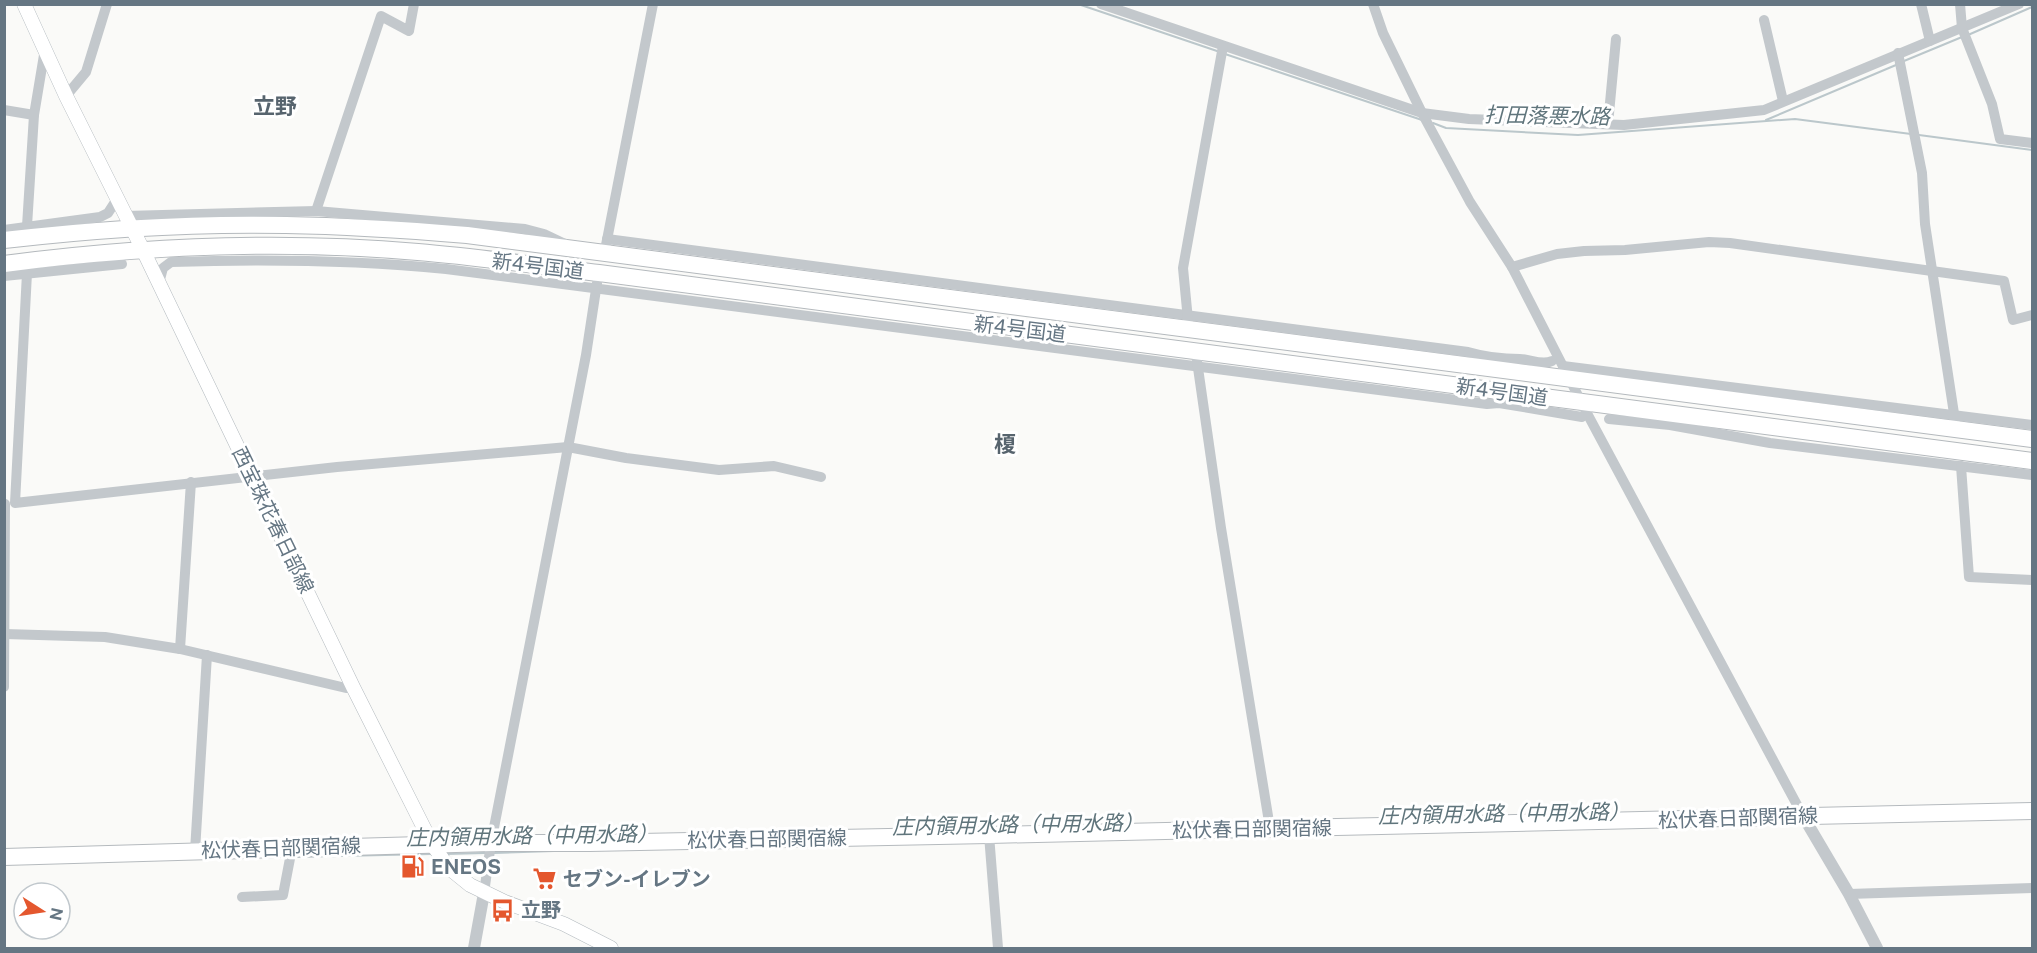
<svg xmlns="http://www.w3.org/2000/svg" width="2037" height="953" viewBox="0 0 2037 953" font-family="'Public Sans','Noto Sans JP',sans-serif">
<rect width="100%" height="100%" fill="#fafaf8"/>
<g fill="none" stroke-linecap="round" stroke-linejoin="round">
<g stroke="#bbc7cb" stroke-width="2">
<polyline points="1078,4 1217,51"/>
<polyline points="1968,35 2032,7"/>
<polyline points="1225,54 1422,120"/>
<polyline points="1904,61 1962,37"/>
<polyline points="1766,120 1896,65"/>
<polyline points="1433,123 1446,128 1578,135 1795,119 1911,134"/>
<polyline points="1919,135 2032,150"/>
<polyline points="494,853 554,851"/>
<polyline points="446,854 485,853"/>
<polyline points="293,857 431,854"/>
</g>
<defs>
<polyline id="secondary" points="24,4 66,96 143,250 353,687 432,844 449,868 470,885 505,902 564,924 611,948"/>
<polyline id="primary" points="4,857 491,843 590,843 989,835 2032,811"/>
<g id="trunk">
<path d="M4,240c94,-11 188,-17 282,-15 60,1 121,5 181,10l1565,204"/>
<path d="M4,264c137,-18 277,-24 414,-12 61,5 121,14 181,21l1433,188"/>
</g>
</defs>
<use href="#secondary" stroke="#b3babf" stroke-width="15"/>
<use href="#primary" stroke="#b5babe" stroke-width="18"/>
<use href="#trunk" stroke="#b4b9bd" stroke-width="18"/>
<g stroke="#c3c8cc" stroke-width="10">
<polyline points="1101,4 1422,113 1469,119 1624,125 1764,110 2019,4"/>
<polyline points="1373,4 1383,33 1422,113 1470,202 1512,267 1589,417 1803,816"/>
<polyline points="1921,4 1930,41"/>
<polyline points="1960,4 1962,28 1992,104 2000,139 2032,143"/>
<polyline points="1764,20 1783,101"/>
<polyline points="1898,53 1922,173 1925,224 1955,420"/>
<polyline points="66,96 86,72 107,4"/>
<polyline points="4,110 34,115"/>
<polyline points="1608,124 1616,39"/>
<polyline points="316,211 381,16 409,31 414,4"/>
<polyline points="125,216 316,211 525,229 544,234 565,244"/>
<polyline points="27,226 34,115 45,49"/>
<polyline points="4,230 100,217 108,213 117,199"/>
<path d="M607,239l861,113c17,5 34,7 52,7 10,0 22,7 32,2"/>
<polyline points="606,245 653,4"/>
<polyline points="1512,267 1557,254 1584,251 1625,250 1709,242 1730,243 2004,281 2013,320 2032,315"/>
<polyline points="27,273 15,503 337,467 568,447 626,458 719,470 774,466 821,477"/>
<polyline points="4,276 122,264"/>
<path d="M159,283l4,-15 8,-6c91,-3 183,-2 275,7l1041,135 12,-1 83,14"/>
<polyline points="1188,320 1183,268 1223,46"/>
<polyline points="1197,361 1221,528 1270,828"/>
<polyline points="1563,366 2032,425"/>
<polyline points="1609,419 1670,425 1770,443 2032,475"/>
<polyline points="1961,466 1969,577 2032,580"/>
<polyline points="5,634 105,637 180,649 346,688 353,687"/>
<polyline points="180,649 191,482"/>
<polyline points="4,687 5,504"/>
<polyline points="989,835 998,948"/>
<polyline points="195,851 207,655"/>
<polyline points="484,893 491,843 586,355 597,283"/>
<polyline points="1849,894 2032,888"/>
<polyline points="242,897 283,895 292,848"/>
</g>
<g stroke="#c3c8cc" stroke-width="12">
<polyline points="1803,816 1849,894 1877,948"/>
<polyline points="474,948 484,893"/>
</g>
<use href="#secondary" stroke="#fff" stroke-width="14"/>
<use href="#primary" stroke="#fff" stroke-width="16"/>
<use href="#trunk" stroke="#fff" stroke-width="16"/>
</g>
<defs>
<symbol id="fuel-bare" viewBox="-9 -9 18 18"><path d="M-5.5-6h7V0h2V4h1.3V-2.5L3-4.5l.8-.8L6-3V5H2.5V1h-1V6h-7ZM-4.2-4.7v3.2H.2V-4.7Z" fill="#e4572e" stroke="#fff" stroke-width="2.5" paint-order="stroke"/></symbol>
<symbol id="supermarket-bare" viewBox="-9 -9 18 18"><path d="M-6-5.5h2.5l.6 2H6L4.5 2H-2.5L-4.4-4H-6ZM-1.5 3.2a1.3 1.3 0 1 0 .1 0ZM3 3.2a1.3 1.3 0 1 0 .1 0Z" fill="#e4572e" stroke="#fff" stroke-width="2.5" paint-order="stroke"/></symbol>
<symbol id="bus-bare" viewBox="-9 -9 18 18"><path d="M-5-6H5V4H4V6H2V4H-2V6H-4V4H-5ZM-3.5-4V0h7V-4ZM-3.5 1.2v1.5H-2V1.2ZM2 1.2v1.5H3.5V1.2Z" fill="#e4572e" stroke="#fff" stroke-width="2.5" paint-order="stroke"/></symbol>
</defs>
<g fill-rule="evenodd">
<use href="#fuel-bare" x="396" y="850" width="33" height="33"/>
<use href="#supermarket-bare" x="528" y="862" width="33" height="33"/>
<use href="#bus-bare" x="486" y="894" width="33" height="33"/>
</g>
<g text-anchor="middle" stroke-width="6" stroke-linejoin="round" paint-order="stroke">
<g font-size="20" fill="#657683" stroke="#fff">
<text transform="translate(538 266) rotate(7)" y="7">新4号国道</text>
<text transform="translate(1020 329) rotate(7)" y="7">新4号国道</text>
<text transform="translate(1502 392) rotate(8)" y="7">新4号国道</text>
<text transform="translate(273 520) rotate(64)" y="7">西宝珠花春日部線</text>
<text transform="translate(1738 818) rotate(-2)" y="7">松伏春日部関宿線</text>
<text transform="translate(1252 829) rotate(-1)" y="7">松伏春日部関宿線</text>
<text transform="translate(767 839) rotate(-1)" y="7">松伏春日部関宿線</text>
<text transform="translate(281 848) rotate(-2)" y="7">松伏春日部関宿線</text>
</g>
<g font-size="20" font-weight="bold" fill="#657683" stroke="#fff" text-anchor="start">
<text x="431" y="874">ENEOS</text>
<text x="563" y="886">セブン-イレブン</text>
<text x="521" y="917">立野</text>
</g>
<g font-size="21" font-style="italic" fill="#60757c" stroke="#fff">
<text transform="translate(1547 116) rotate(1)" y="7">打田落悪水路</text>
<text transform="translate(1504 814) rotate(-1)" y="7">庄内領用水路（中用水路）</text>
<text transform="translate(1018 825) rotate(-1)" y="7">庄内領用水路（中用水路）</text>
<text transform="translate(532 836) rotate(-1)" y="7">庄内領用水路（中用水路）</text>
</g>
<g font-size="22" font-weight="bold" fill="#57646e" stroke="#fff">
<text x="275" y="114">立野</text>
<text x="1005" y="452">榎</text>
</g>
</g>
<rect width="2037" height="953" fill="none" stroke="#657683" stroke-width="12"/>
<g transform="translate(42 911) rotate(102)"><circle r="28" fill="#ffffff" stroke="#c1c8cd" stroke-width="1.5"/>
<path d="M0-4.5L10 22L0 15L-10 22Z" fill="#e4572e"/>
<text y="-9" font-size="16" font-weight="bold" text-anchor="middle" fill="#657683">N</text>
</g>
</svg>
